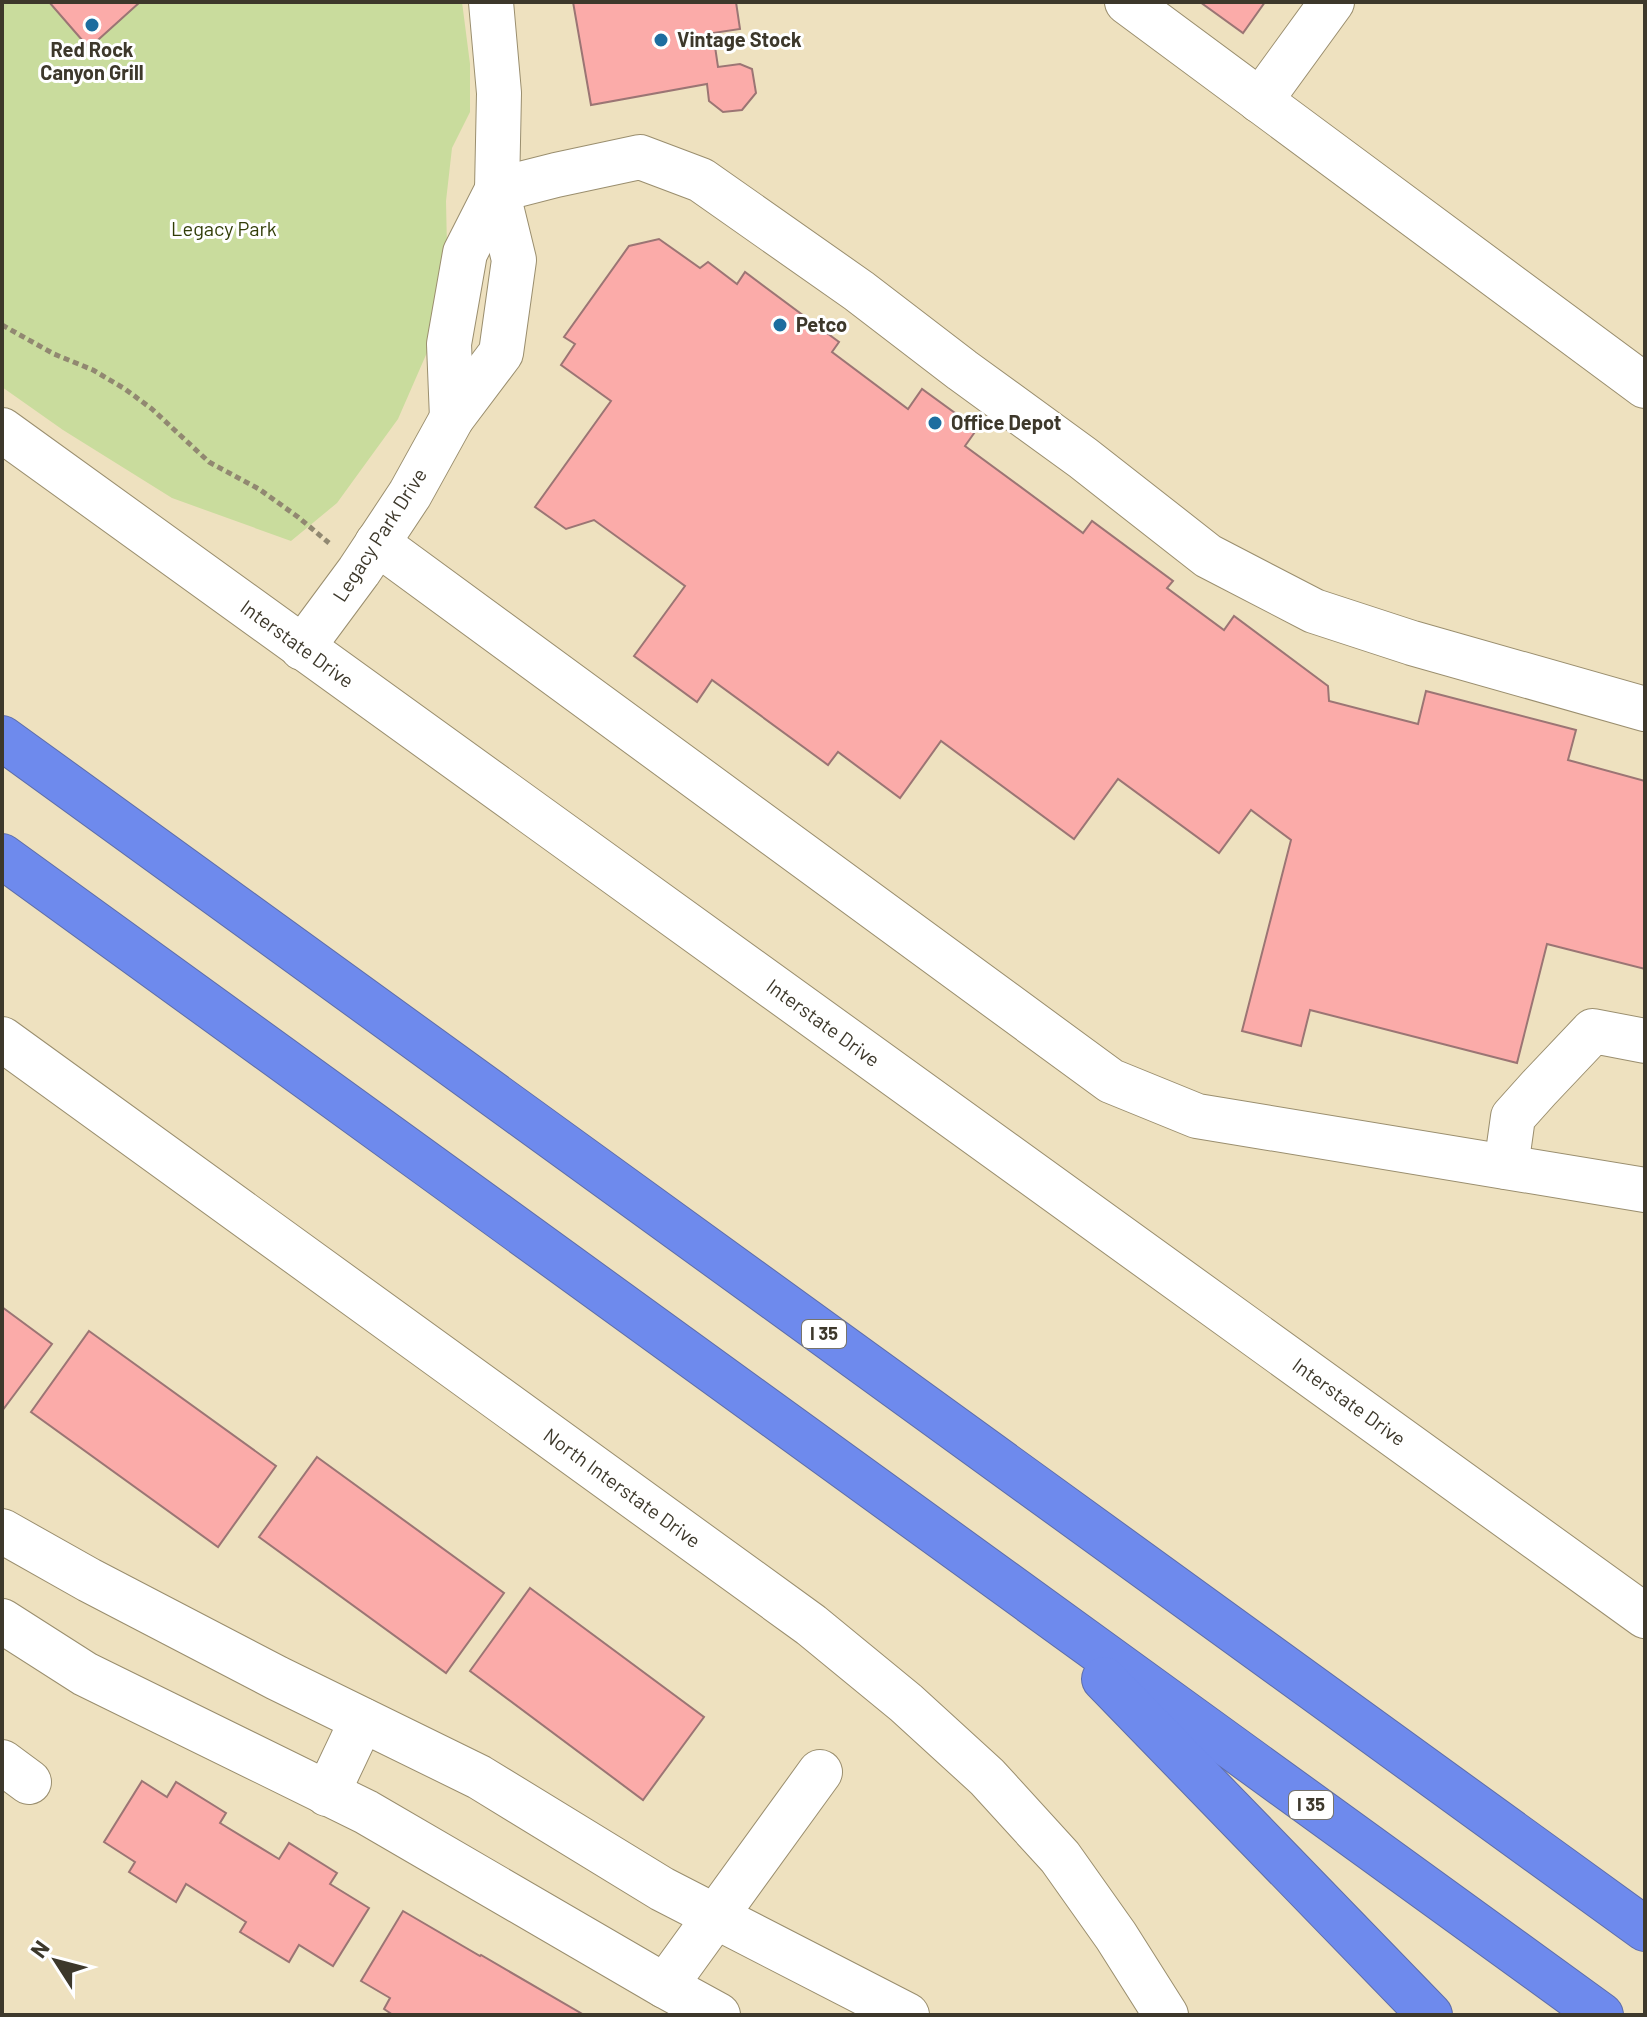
<svg xmlns="http://www.w3.org/2000/svg" width="1647" height="2017" viewBox="0 0 1647 2017" font-family="Barlow,sans-serif">
<rect width="100%" height="100%" fill="#eee1bf"/>
<polygon fill="#c9dc9d" points="2,2 462,2 470,64 470,112 452,148 446,201 447,248 429,348 398,419 337,503 291,541 172,498 63,430 2,387"/>
<g fill="#fbaba9" stroke="#9b7574" stroke-width="2">
<polygon points="49,2 140,2 89,48"/>
<polygon points="573,2 736,2 740,29 713,33 718,67 740,64 752,69 756,93 742,110 723,112 709,101 707,84 591,105"/>
<polygon points="1200,2 1265,2 1243,33"/>
<polygon points="659,239 700,268 708,262 737,284 745,272 839,342 832,352 908,409 922,389 977,429 965,446 1083,533 1092,521 1173,581 1167,588 1224,630 1234,616 1328,686 1329,701 1418,724 1426,691 1576,730 1568,760 1645,781 1645,969 1547,944 1517,1063 1310,1010 1301,1046 1242,1031 1291,840 1251,810 1219,853 1118,779 1074,839 941,741 900,798 838,752 828,765 712,680 697,702 634,656 685,586 594,520 566,529 535,507 611,401 561,365 575,344 564,337 629,246"/>
<polygon points="2,1307 52,1344 2,1411"/>
<polygon points="89,1331 276,1466 218,1547 31,1412"/>
<polygon points="317,1457 504,1593 446,1673 259,1537"/>
<polygon points="530,1588 704,1717 643,1800 470,1671"/>
<polygon points="142,1781 167,1797 176,1782 226,1813 220,1823 279,1859 289,1843 337,1873 330,1884 369,1908 333,1966 299,1945 289,1962 240,1932 246,1922 186,1884 176,1902 129,1872 135,1862 104,1842"/>
<polygon points="403,1911 480,1956 481,1955 584,2015 393,2015 384,2009 390,1998 361,1981"/>
</g>
<g fill="none" stroke-linecap="round" stroke-linejoin="round">
<defs>
<g id="minor">
<polyline points="1127,2 1645,386"/>
<polyline points="1260,101 1332,2"/>
<polyline points="497,190 556,175 640,157 701,180 859,291 962,370 1083,458 1208,556 1314,611 1412,643 1645,709"/>
<polyline points="452,418 449,344 465,253 497,190"/>
<polyline points="2,430 1645,1616"/>
<polyline points="377,543 1111,1081 1197,1116 1645,1190"/>
<polyline points="302,648 359,571 410,494 452,418 501,353 514,260 497,190 499,93 491,2"/>
<polyline points="2,1039 811,1625 906,1703 987,1777 1060,1857 1116,1936 1166,2015"/>
<polyline points="1506,1167 1513,1117 1539,1088 1593,1031 1645,1041"/>
<polyline points="2,1531 89,1580 277,1678 479,1777 662,1889 907,2015"/>
<polyline points="2,1621 85,1674 366,1812 665,1986 718,2015"/>
<polyline points="2,1762 29,1782"/>
<polyline points="327,1794 362,1720"/>
<polyline points="665,1986 820,1772"/>
</g>
<g id="highway">
<polyline points="2,738 1645,1929"/>
<polyline points="2,856 1601,2015"/>
<polyline points="1104,1679 1430,2015"/>
</g>
</defs>
<use href="#minor" stroke="#9a8e6e" stroke-width="46"/>
<use href="#highway" stroke="#5d6da9" stroke-width="46"/>
<polyline stroke="#918871" stroke-width="5" stroke-dasharray="6 4" stroke-linecap="butt" points="2,325 54,354 93,370 125,389 152,409 209,462 259,489 298,517 329,543"/>
<use href="#minor" stroke="#fff" stroke-width="44"/>
<use href="#highway" stroke="#6e8aed" stroke-width="44"/>
</g>
<g fill="#1d6d9f" stroke="#fff" stroke-width="3">
<circle cx="92" cy="25" r="8"/>
<circle cx="661" cy="40" r="8"/>
<circle cx="780" cy="325" r="8"/>
<circle cx="935" cy="423" r="8"/>
</g>
<g text-anchor="middle" stroke-width="6" stroke-linejoin="round" paint-order="stroke">
<g fill="#fff" stroke="#77746b" stroke-width="2">
<rect x="802" y="1320" width="44" height="28" rx="6"/>
<rect x="1289" y="1791" width="44" height="28" rx="6"/>
</g>
<g font-size="18" font-weight="bold" fill="#3d382b">
<text x="824" y="1340">I 35</text>
<text x="1311" y="1811">I 35</text>
</g>
<g font-size="20" font-weight="bold" fill="#3d382b" stroke="#fff" text-anchor="start">
<text x="677" y="47">Vintage Stock</text>
<text x="92" y="57" text-anchor="middle">Red Rock<tspan x="92" dy="23">Canyon Grill</tspan></text>
<text x="796" y="332">Petco</text>
<text x="951" y="430">Office Depot</text>
</g>
<g font-size="20" fill="#313d07" stroke="#fff">
<text x="224" y="236">Legacy Park</text>
</g>
<g font-size="20" fill="#3d382b" stroke="#fff">
<text transform="translate(380 535) rotate(-57)" y="7">Legacy Park Drive</text>
<text transform="translate(297 644) rotate(36)" y="7">Interstate Drive</text>
<text transform="translate(823 1023) rotate(36)" y="7">Interstate Drive</text>
<text transform="translate(1349 1402) rotate(36)" y="7">Interstate Drive</text>
<text transform="translate(622 1488) rotate(36)" y="7">North Interstate Drive</text>
</g>
</g>
<rect width="1647" height="2017" fill="none" stroke="#3d382b" stroke-width="8"/>
<g transform="translate(56 1961) rotate(306)" stroke="#ffffff" stroke-width="6" paint-order="stroke">
<path d="M0-6L14 30L0 20L-14 30Z" fill="#3d382b"/>
<text y="-12" font-size="22" font-weight="bold" text-anchor="middle" fill="#3d382b">N</text>
</g>
</svg>
